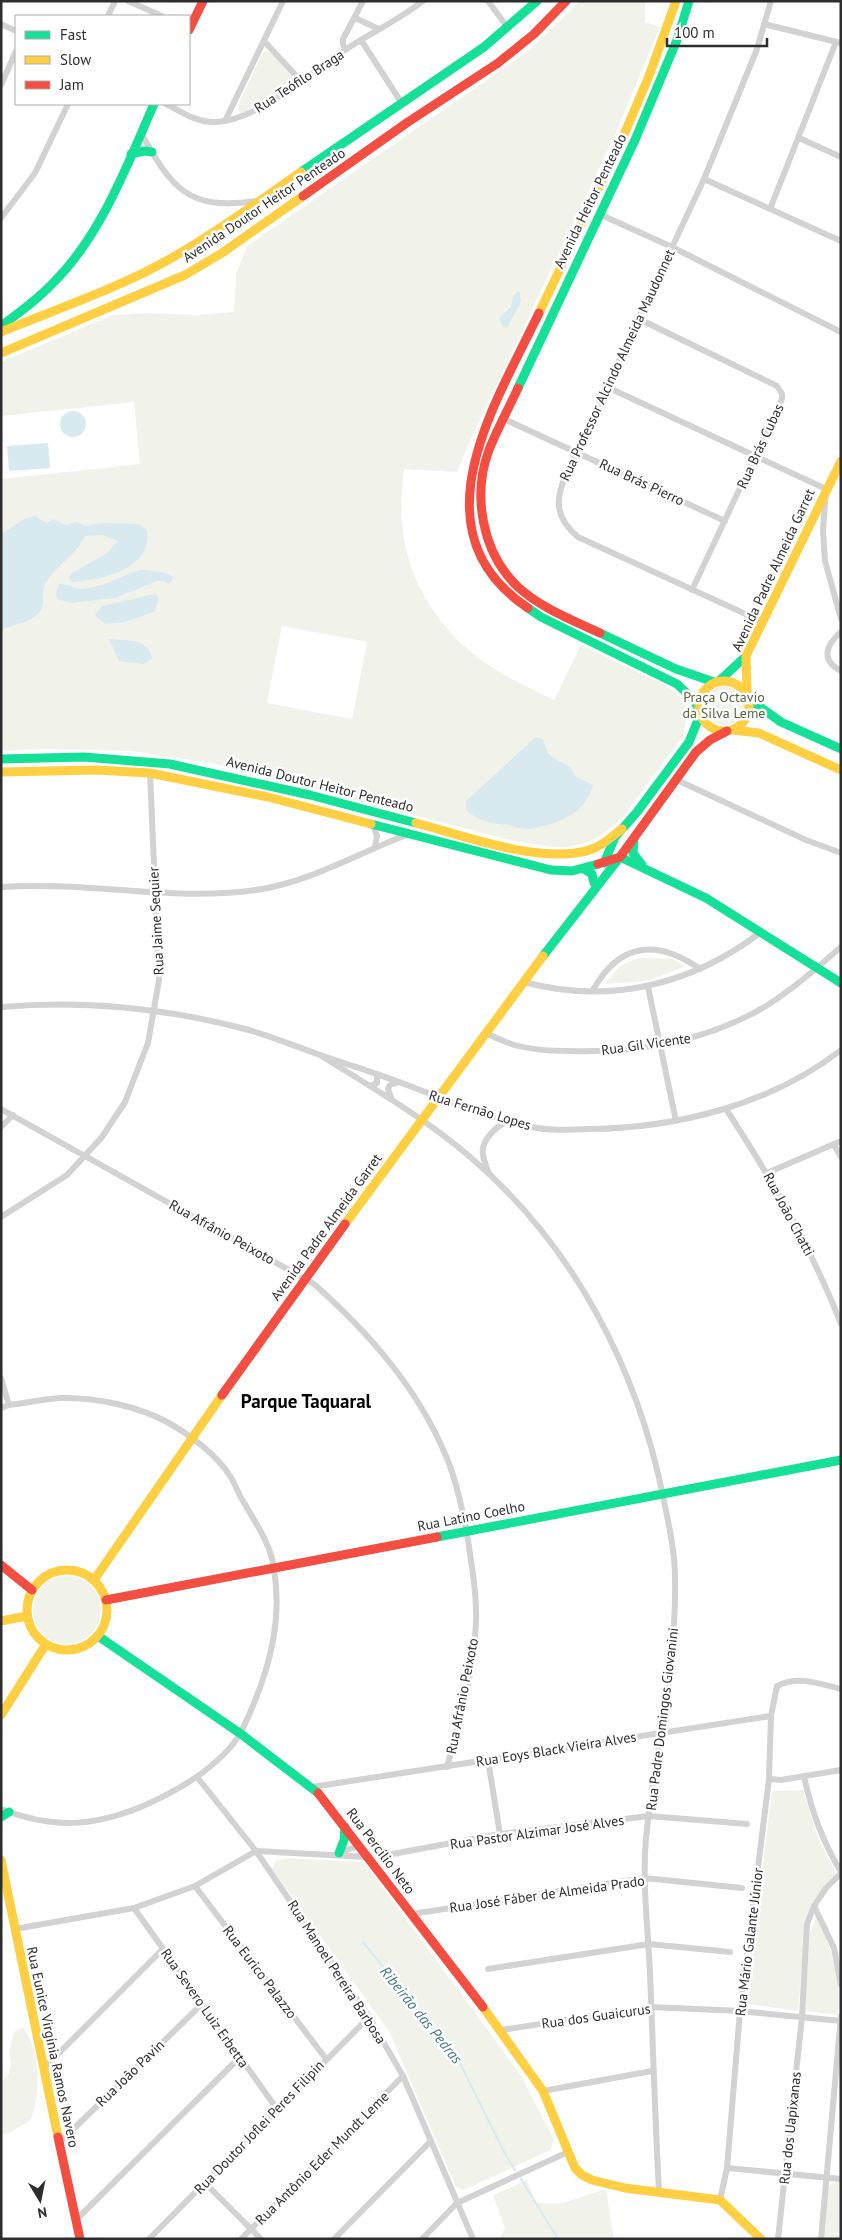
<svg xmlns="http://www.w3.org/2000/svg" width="842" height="2240" viewBox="0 0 842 2240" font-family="'PT Sans',sans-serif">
<rect width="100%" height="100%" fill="#fff"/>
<g fill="#f1f3eb" fill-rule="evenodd">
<path d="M580,1h65v21l15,5 -46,110 -138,291 -19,44 -53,-3c-1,17 -4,35 -2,53 4,59 39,112 88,144 20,13 42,23 64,34l27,-55 86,41 13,11 5,8 2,11 -4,20 -62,83 -21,17 -15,7 -17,4h-17l-33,-5 -307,-79 -79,-12 -89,-2 -42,2v-272l139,-15 -6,-62 -133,14v-54l112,-47 33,-2 51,2 37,-3 2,-38 11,-28 283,-196zM282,626l85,16 -15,77 -85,-16z"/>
<polygon points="265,51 272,53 294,78 293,81 245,112 240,113 238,110 240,101 262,54"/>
<circle cx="724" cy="705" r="20"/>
<path d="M643,958l30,1 13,7 -38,15 -43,3c12,-16 18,-23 38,-26z"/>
<circle cx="67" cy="1610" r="34"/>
<polygon points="803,1790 818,1838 836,1873 812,1902 806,1918 798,2011 749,2004 753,1947 772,1791"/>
<polygon points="288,1858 360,1862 366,1865 520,2074 554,2140 550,2150 473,2186 462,2190 456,2187 390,2033 272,1869 276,1861"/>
<path d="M816,1917c16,30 26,63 22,98l-33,-4 5,-78z"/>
<path d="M23,2027c18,26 18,63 8,93l-22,13 -8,1v-51l8,-10 2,-10 -2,-11 5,-20z"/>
<polygon points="527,2180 535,2203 563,2203 606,2189 614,2239 499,2239 505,2228 493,2195"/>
<polygon points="841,2181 841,2239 823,2239 827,2190 832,2183"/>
</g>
<g fill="#d8e9f0">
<polygon points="519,290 521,302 507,328 503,327 499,318 511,307 513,296"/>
<circle cx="73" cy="424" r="13"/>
<polygon points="48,443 50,468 9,471 7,446"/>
<path d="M34,516l13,7 6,-4 13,6 11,-3 9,4 15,-3 38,1 8,6c6,39 -45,50 -75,52l-3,-5 3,-4 35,-20 11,-12 -16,-6 -17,1c-9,19 -27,28 -39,46 -7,11 2,22 -8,32 -8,8 -24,11 -35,15l-2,-1v-94l23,-15z"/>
<path d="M139,570c10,0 26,1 34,7l-1,4 -4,3 -4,-3h-7l-42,17 -44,5 -14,-4 -1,-6 3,-9c9,0 15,5 23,5 18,-1 40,-13 57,-19z"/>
<polygon points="155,594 159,598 154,612 125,622 105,624 95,615 102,606"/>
<path d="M109,639c17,2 40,-1 43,19l-8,6 -25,-3z"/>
<path d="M536,737l7,2 5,14 4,4 18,10 5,9 18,9c-7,26 -29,37 -54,42 -5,1 -11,3 -15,2 -5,0 -10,-3 -15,-4 -15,-1 -32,-4 -43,-15v-9z"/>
</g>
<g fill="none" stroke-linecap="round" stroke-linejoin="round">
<g stroke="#d8e9f0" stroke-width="2">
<polyline points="363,1942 459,2061 504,2152 515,2170"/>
<polyline points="521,2179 558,2239"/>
</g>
<g stroke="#d2d2d2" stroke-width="6">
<polyline points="128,1 162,16"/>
<polyline points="488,1 508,28"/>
<polyline points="108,16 115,1"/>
<polyline points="355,18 379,29"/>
<polyline points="1,24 16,31"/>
<polyline points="764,24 841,43"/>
<polyline points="361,40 401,102"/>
<polyline points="264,41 301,81"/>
<polyline points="346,49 343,45 343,39 363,1"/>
<polyline points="1,85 16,51"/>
<path d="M166,104c16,8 31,19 50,18 43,-2 96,-50 132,-74 25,-16 52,-29 75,-47"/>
<polyline points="225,121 283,1"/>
<path d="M141,133c31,55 46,78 115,68"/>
<polyline points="799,138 841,157"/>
<polyline points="704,179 841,241"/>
<polyline points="770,209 836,42"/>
<polyline points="599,214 672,247 841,332"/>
<polyline points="1,218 35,173 68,104"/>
<polyline points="639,319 777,386 782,394 782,399 692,590"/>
<polyline points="607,387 826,489 823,531 825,561 841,619"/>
<polyline points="504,419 725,521"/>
<path d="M763,622l-185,-85c-29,-24 -20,-45 -7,-74l133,-284 53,-130 14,-48"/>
<path d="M841,632c-15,13 -21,28 0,39"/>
<polyline points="677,780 806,840 841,853"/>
<polyline points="373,825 377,836 375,847"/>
<path d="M1,887c85,-6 171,15 255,3 55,-8 102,-37 153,-56"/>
<path d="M524,982c85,23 168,3 237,-50"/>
<polyline points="648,987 676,1121"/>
<path d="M593,990c27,-48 64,-51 107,-21"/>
<path d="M1,1007c82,-7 164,1 244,22 26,7 50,17 75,26 26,9 53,17 79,27 43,16 84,34 129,44 19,5 41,4 61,3 88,-1 181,-24 252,-79"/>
<path d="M486,1033c8,4 17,8 25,11 19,6 41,7 60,7 68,2 136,-10 195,-45 27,-17 51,-38 75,-59"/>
<path d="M320,1055c51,32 103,62 149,101 103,87 169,212 195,345 5,25 11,51 11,76 2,89 -20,174 -29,261 -4,45 2,90 4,135 3,73 5,146 9,218"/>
<polyline points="371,1086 377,1083 377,1074"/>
<polyline points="391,1098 388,1089 390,1085 399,1082"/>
<path d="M1,1109l313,175c55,49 103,103 132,172 11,26 17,57 22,84 4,27 9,56 8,83 -2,48 -16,98 -29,144"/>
<path d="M726,1109c45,69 85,138 115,215"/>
<polyline points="1,1127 13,1115"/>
<polyline points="834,1145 841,1157"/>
<polyline points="767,1173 841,1141"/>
<path d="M489,1174c-2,-6 -5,-13 -6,-19 -3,-14 13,-28 24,-34"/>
<polyline points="1,1217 67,1175 102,1137 125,1102 148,1043 159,980 150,773"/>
<polyline points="1,1378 9,1405"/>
<path d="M1,1408l8,-3c18,-2 37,-7 55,-7 34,0 73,8 103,24 22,12 50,33 63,54 5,8 8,17 13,25 12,21 28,43 31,68 8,49 -3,94 -22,139 -7,16 -13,31 -26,44 -23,24 -53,41 -83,54 -50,21 -91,23 -142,3"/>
<polyline points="488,1760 500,1834"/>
<path d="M804,1776c7,34 19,66 37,96"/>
<polyline points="197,1777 256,1851 369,2017 403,2076 473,2239"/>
<polyline points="769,1779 781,1780 841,1770"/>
<polyline points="312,1787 771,1716"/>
<polyline points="338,1853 358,1846"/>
<polyline points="387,1855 500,1834 649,1816 747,1824"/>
<polyline points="195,1886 326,2059"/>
<polyline points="814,1906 834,1948 841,1985"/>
<polyline points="134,1908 277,2109"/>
<polyline points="412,1914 644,1878 742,1888"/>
<polyline points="15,1929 134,1908 195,1886 256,1851 367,1857"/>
<polyline points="488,1969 649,1944 730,1952"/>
<polyline points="501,2030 651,2007 740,2011 841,2021"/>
<polyline points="43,2069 163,1949"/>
<polyline points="543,2091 652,2071"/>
<polyline points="59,2143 202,2004"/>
<polyline points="727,2168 841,2179"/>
<polyline points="205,2183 261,2239"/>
<path d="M720,2200l7,-32 13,-157 29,-232 2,-63 6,-30c20,-11 44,-2 64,3"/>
<polyline points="76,2220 240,2057"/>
<polyline points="149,2239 369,2017"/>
<polyline points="241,2239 403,2076"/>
<polyline points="334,2239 431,2141"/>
<polyline points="422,2239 457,2203 568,2152"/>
<polyline points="778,2239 802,2017 807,1924 814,1906 826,1888 841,1873"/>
<polyline points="821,2239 841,2016"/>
</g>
<g stroke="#16e098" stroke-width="9">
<polyline points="131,154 144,151 152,152"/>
<polyline points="301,172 484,47 537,1"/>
<path d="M1,326c19,-14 37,-27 53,-44 48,-48 73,-117 100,-178"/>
<polyline points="518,388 635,140 677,40 689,1"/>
<polyline points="528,608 541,617 677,684 694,700 699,710"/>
<polyline points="600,633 676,669 714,682"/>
<polyline points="719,681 746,656"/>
<polyline points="749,699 781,722 841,749"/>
<polyline points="1,759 84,757 170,764 310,795 416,823"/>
<polyline points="371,824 551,870 572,871 598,864"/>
<polyline points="634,838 633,853 642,865"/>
<polyline points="604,863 615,837 637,812 689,742 700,715"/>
<polyline points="584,869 592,874 594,883"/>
<polyline points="543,956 620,857 706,898 841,983"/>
<polyline points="437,1537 841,1460"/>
<polyline points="98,1636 241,1734 318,1793"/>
<polyline points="1,1817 9,1812"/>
<polyline points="339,1853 344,1840 345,1827"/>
</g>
<g stroke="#ffcf43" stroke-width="9">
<polyline points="539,313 623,137 649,76 676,1"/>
<path d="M1,332c58,-24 119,-44 174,-76 44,-25 84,-55 126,-84"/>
<polyline points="1,353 185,275 222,253 303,196"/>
<circle cx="724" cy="706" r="25"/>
<polyline points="747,694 746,656 841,461"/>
<polyline points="733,730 759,733 841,770"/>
<polyline points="1,772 97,770 150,773 268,797 371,824"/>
<path d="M416,823c49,13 120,40 170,28 14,-3 25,-14 36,-22"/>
<polyline points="345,1224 543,956"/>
<circle cx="67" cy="1610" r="40"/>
<polyline points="94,1580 222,1395"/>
<polyline points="1,1621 27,1616"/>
<polyline points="1,1715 46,1644"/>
<polyline points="1,1860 58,2137"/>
<polyline points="483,2007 543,2091 575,2168 582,2175 592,2180 625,2188 720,2200 761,2239"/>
</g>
<g stroke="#f24e42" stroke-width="9">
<polyline points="189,30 203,1"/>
<polyline points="303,196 408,122 498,63 534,34 566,1"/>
<path d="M518,388c-9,20 -21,41 -29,62 -17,45 -7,103 29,137 23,21 54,33 82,46"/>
<path d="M528,608c-115,-77 -33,-203 11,-295"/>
<polyline points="598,864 620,857 696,752 710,740 727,731"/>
<polyline points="222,1395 345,1224"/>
<polyline points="1,1565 32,1590"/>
<polyline points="106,1600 437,1537"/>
<polyline points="318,1793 483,2007"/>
<polyline points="58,2137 80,2239"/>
</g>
</g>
<g text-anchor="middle" stroke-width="5" stroke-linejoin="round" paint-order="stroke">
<g font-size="14" fill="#2d2d2d" stroke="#fff">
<text transform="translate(299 81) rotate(-33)" y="5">Rua Teófilo Braga</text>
<text transform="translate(590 201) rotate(-64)" y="5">Avenida Heitor Penteado</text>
<text transform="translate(264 205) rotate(-34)" y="5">Avenida Doutor Heitor Penteado</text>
<text transform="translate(617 365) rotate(-65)" y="5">Rua Professor Alcindo Almeida Maudonnet</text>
<text transform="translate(760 446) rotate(-65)" y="5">Rua Brás Cubas</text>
<text transform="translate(642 482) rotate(25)" y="5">Rua Brás Pierro</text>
<text transform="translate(773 570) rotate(-65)" y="5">Avenida Padre Almeida Garret</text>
<text transform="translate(320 784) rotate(14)" y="5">Avenida Doutor Heitor Penteado</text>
<text transform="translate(156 921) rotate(-93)" y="5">Rua Jaime Sequier</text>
<text transform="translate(646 1044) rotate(-8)" y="5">Rua Gil Vicente</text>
<text transform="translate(480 1110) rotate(17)" y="5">Rua Fernão Lopes</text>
<text transform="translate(789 1214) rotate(62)" y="5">Rua João Chatti</text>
<text transform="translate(326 1227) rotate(-54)" y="5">Avenida Padre Almeida Garret</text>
<text transform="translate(222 1232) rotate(29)" y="5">Rua Afrânio Peixoto</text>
<text transform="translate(471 1516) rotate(-11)" y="5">Rua Latino Coelho</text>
<text transform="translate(462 1696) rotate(-79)" y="5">Rua Afrânio Peixoto</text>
<text transform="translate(662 1719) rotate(-83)" y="5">Rua Padre Domingos Giovanini</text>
<text transform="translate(556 1749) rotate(-9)" y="5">Rua Eoys Black Vieira Alves</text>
<text transform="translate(537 1832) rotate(-8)" y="5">Rua Pastor Alzimar José Alves</text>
<text transform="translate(381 1851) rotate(53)" y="5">Rua Percílio Neto</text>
<text transform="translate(547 1894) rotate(-8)" y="5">Rua José Fáber de Almeida Prado</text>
<text transform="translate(749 1942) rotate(-83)" y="5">Rua Mário Galante Júnior</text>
<text transform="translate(260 1972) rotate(53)" y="5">Rua Eurico Palazzo</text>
<text transform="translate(337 1972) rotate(57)" y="5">Rua Manoel Pereira Barbosa</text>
<text transform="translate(205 2008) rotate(55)" y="5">Rua Severo Luiz Erbetta</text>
<text transform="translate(596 2016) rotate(-8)" y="5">Rua dos Guaicurus</text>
<text transform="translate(53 2047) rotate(78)" y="5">Rua Eunice Virgínia Ramos Navero</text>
<text transform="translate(130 2073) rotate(-44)" y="5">Rua João Pavin</text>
<text transform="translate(259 2127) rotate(-46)" y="5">Rua Doutor Joflei Peres Filipin</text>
<text transform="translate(790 2128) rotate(-84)" y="5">Rua dos Uapixanas</text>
<text transform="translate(322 2158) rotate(-45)" y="5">Rua Antônio Eder Mundt Leme</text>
</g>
<g font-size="14" fill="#55663c" stroke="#fff">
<text x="724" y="702">Praça Octavio<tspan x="724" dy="16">da Silva Leme</tspan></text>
</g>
<g font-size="15" font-style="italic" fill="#3f768b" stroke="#fff">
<text transform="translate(421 2015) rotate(51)" y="5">Ribeirão das Pedras</text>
</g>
<g font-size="19" font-weight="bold" fill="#000" stroke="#fff">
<text x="306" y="1408">Parque Taquaral</text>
</g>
</g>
<rect width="842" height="2240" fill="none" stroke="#2d2d2d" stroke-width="5"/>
<rect x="15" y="15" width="175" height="90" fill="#ffffff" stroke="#ababab"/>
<rect x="25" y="31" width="25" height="8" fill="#16e098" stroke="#ababab"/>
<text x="60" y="40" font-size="15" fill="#2d2d2d">Fast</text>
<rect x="25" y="56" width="25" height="8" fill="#ffcf43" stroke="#ababab"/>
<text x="60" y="65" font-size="15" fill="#2d2d2d">Slow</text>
<rect x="25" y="81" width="25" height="8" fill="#f24e42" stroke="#ababab"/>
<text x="60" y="90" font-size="15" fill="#2d2d2d">Jam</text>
<g transform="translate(40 2200) rotate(170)" stroke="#ffffff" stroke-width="4" paint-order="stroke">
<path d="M0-4L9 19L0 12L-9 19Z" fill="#2d2d2d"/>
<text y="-8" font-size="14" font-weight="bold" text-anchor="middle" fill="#2d2d2d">N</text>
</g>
<path d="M667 38v8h100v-8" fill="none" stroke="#2d2d2d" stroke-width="2.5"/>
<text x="674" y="38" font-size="15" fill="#2d2d2d" stroke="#ffffff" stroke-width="4" paint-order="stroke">100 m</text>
</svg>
